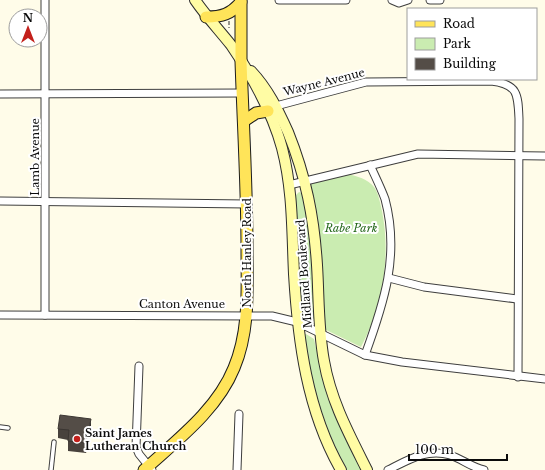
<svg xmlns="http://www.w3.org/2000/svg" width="545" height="470" viewBox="0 0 545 470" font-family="'Libre Baskerville',serif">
<rect width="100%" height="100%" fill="#fffce9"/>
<g fill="#caecb1">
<path d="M347,174c10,2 21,5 27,13 5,7 6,16 8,24 9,46 1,95 -21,136l-39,-19 -12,-145z"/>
<polygon points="299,192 304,194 313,258 314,319 311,322 305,320 303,313 295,196"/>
<polygon points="306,334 314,339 328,399 363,470 347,470 330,438 314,395 304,335"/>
</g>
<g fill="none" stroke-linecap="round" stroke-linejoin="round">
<defs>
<g id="lane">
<polyline points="0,427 8,428"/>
<polyline points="51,470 54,442"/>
</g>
<g id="street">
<polyline points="279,0 346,0"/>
<polyline points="392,0 399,3 408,0"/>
<polyline points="430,0 440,0"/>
<polyline points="0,94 243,93"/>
<path d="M276,106l90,-24 125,-1c27,3 27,13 28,38l-1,258"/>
<polyline points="289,185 418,154 545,156"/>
<polyline points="0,201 247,204"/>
<polyline points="389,278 424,287 517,299"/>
<polyline points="0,315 272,316 297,322 365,355 402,362 545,379"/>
<polyline points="45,315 45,0"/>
<path d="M365,355c19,-52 35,-100 20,-156 -4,-11 -10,-23 -15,-34"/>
<polyline points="139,366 136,447 139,454 152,470"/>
<polyline points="237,470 239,414"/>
<path d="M388,470c20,-10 39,-22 62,-15 12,4 21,12 34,15"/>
</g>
<g id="secondary">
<path d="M195,0c11,16 24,30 36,45 21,31 41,66 51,103 11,42 10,83 12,126 4,67 13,137 47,196"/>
<path d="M251,71c17,18 27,39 37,61 18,45 26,85 29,133 2,32 1,64 7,96 7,40 25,73 43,109"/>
</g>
<g id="primary">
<path d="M206,17c16,0 25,-3 35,-15"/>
<polyline points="244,121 256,113 268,111"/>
<path d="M144,470c33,-30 73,-60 90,-102 16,-38 13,-79 13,-119 0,-63 -4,-126 -6,-188 0,-21 0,-41 0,-61"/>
</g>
</defs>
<use href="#lane" stroke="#3e3e3e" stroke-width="5.5"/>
<use href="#street" stroke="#3e3e3e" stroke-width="9"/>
<use href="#secondary" stroke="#2d2d2d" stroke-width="12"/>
<use href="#primary" stroke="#1c1c1c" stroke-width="13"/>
<polyline stroke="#2d2d2d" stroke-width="1" stroke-dasharray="4 2" stroke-linecap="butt" points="229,21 229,28"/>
<use href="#lane" stroke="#fff" stroke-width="3.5"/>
<use href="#street" stroke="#fff" stroke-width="7"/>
<use href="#secondary" stroke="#fffca4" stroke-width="10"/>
<use href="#primary" stroke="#ffe459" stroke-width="11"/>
</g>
<polygon fill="#48423d" points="58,429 91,429 86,453 68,451 68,440 58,438"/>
<polygon fill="#3b3632" points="91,419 91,429 86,453 86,443"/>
<polygon fill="#544d47" stroke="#3b3632" points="60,415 91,419 86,443 68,441 69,430 58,429"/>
<circle fill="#c3201b" stroke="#fff" stroke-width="1.5" cx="77" cy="439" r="4"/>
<g text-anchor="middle" stroke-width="4" stroke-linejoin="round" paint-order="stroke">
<g font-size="11" fill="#0b0b0b" stroke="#fff">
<text transform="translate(324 82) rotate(-14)" y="4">Wayne Avenue</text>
<text transform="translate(35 157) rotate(-90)" y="4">Lamb Avenue</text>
<text transform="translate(247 253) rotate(-90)" y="4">North Hanley Road</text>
<text transform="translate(304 274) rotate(-94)" y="4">Midland Boulevard</text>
<text x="182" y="308">Canton Avenue</text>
</g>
<g font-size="11" font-style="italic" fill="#226618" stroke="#fff">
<text x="351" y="232">Rabe Park</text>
</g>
<g font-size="11" font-weight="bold" fill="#0b0b0b" stroke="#fff" text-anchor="start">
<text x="85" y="437">Saint James<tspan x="85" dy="13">Lutheran Church</tspan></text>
</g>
</g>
<rect x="407" y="8" width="130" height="72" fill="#ffffff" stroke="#9d9d9d"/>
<rect x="415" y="21" width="20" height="6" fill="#ffe459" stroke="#9d9d9d"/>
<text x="443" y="28" font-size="12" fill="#0b0b0b">Road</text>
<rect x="415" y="38" width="20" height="12" fill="#caecb1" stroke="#9d9d9d"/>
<text x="443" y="48" font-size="12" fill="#0b0b0b">Park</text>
<rect x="415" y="58" width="20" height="12" fill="#544d47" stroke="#9d9d9d"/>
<text x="443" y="68" font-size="12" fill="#0b0b0b">Building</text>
<g transform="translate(28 28)"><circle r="19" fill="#ffffff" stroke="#9d9d9d"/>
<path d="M0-3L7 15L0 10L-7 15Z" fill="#c3201b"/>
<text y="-6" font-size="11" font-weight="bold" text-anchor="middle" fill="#0b0b0b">N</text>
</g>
<path d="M409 454v6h98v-6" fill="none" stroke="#0b0b0b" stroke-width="2"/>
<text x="415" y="454" font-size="12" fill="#0b0b0b" stroke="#ffffff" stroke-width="3" paint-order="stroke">100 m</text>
</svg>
